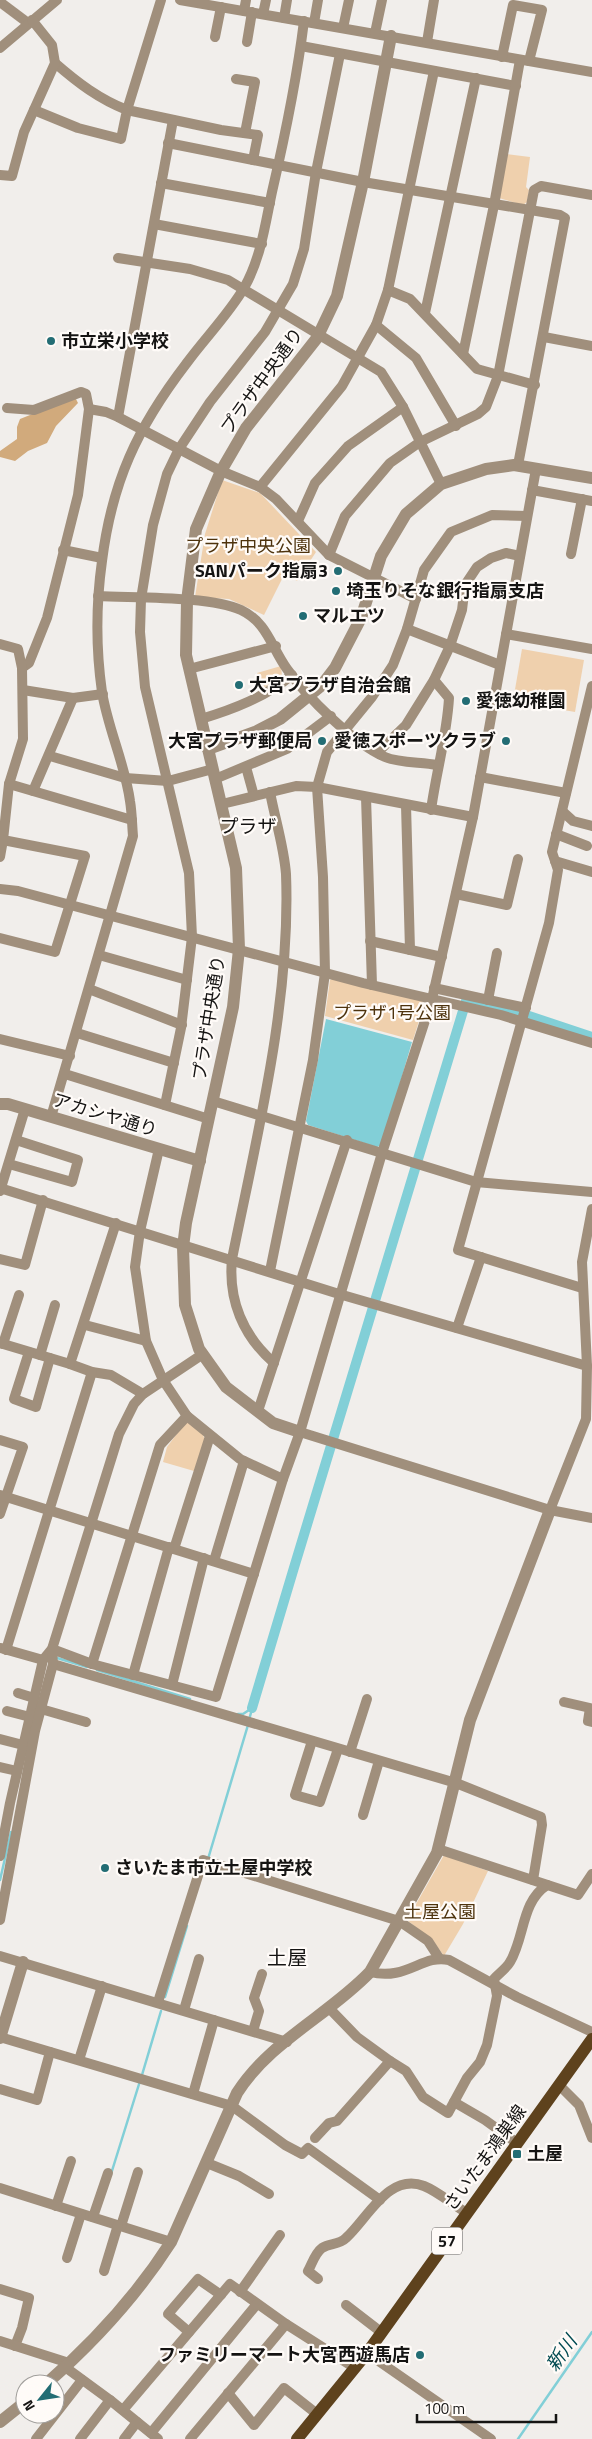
<svg xmlns="http://www.w3.org/2000/svg" width="592" height="2439" viewBox="0 0 592 2439" font-family="'Titillium Web','Noto Sans JP',sans-serif">
<rect width="100%" height="100%" fill="#f1eeeb"/>
<g fill="#efd0ad">
<polygon points="507,154 530,157 526,187 529,190 527,202 523,205 499,198"/>
<polygon points="222,480 260,493 316,552 297,581 285,573 264,615 229,599 195,597 205,534"/>
<polygon points="522,649 584,660 575,712 513,701"/>
<polygon points="281,666 282,676 262,689 257,673"/>
<polygon points="334,978 421,1000 424,1005 413,1040 325,1016 330,980"/>
<polygon points="185,1423 192,1423 203,1435 205,1440 194,1471 163,1462 167,1447"/>
<polygon points="444,1855 488,1871 463,1924 444,1956 434,1942 407,1920"/>
</g>
<polygon fill="#d1aa7c" points="75,397 78,403 56,426 47,443 28,451 15,461 0,457 0,451 17,439 17,427 20,419"/>
<polygon fill="#82cfd7" points="326,1019 412,1042 382,1145 377,1147 308,1125 306,1121"/>
<g fill="none" stroke-linecap="round" stroke-linejoin="round">
<g stroke="#82cfd7" stroke-width="2.5">
<polyline points="57,1658 87,1667"/>
<polyline points="97,1670 190,1699"/>
<polyline points="238,1714 243,1714 252,1708"/>
<polyline points="249,1720 252,1709"/>
<polyline points="208,1859 248,1725"/>
<polyline points="0,1880 11,1832"/>
<polyline points="165,1997 187,1926"/>
<polyline points="142,2075 161,2011"/>
<polyline points="111,2174 140,2081"/>
<polyline points="518,2439 592,2332"/>
</g>
<path stroke="#82cfd7" stroke-width="10" d="M252,1708c70,-236 143,-471 214,-707l57,13 69,23"/>
<g stroke="#a08f7c" stroke-width="10">
<polyline points="161,0 127,110 221,130 258,135 253,160"/>
<polyline points="180,0 592,72"/>
<polyline points="0,2 28,23"/>
<polyline points="244,11 246,0"/>
<polyline points="263,14 266,0"/>
<polyline points="284,18 287,0"/>
<polyline points="314,23 318,0"/>
<polyline points="343,28 349,0"/>
<polyline points="375,33 382,0"/>
<polyline points="215,37 221,7"/>
<polyline points="247,42 252,12"/>
<polyline points="427,42 434,0"/>
<polyline points="301,46 516,86"/>
<polyline points="0,48 57,0"/>
<polyline points="502,57 513,5 542,10 529,61"/>
<polyline points="236,79 255,82 245,133"/>
<path d="M34,110l44,18 43,11 6,-29c-28,-11 -49,-27 -72,-47"/>
<polyline points="168,143 363,182 560,215 565,218 518,465"/>
<polyline points="0,175 12,176 24,132 55,63 52,45 32,20"/>
<polyline points="161,183 270,203"/>
<polyline points="154,224 262,244"/>
<polyline points="118,258 190,269 228,280 381,372 403,407 441,484"/>
<polyline points="388,290 410,299 477,369 535,385"/>
<polyline points="425,313 476,78"/>
<polyline points="376,325 416,358 456,426"/>
<polyline points="544,337 592,346"/>
<polyline points="463,354 494,205 520,60"/>
<polyline points="7,408 34,410 81,392 86,394 89,409 78,495 47,618 29,663 22,668"/>
<polyline points="89,409 106,412 118,417 221,471 260,487 276,499 329,555 416,599"/>
<polyline points="118,417 173,120"/>
<polyline points="260,487 342,386 376,325 388,290 434,71"/>
<polyline points="532,490 592,501"/>
<polyline points="298,521 315,483 348,446 403,407"/>
<polyline points="63,550 102,558"/>
<polyline points="571,554 582,499"/>
<polyline points="329,555 345,516 390,463 420,442 478,414 486,407 498,376 534,190 541,186 592,195"/>
<path d="M98,596c37,2 113,0 143,14 27,13 30,37 46,59 20,28 66,74 98,88 14,6 36,5 52,8"/>
<polyline points="407,629 500,665"/>
<polyline points="506,634 592,649"/>
<polyline points="0,644 18,649 22,668 23,739 9,784 3,840 85,856 55,952 0,938"/>
<polyline points="189,669 276,646"/>
<polyline points="23,690 73,698 103,694"/>
<path d="M201,719c33,-10 64,-22 91,-44"/>
<polyline points="378,752 406,725 434,680 450,646 462,610 465,585 477,567 491,558 506,553 520,556"/>
<polyline points="50,756 125,778 168,781 213,769"/>
<polyline points="246,767 254,796"/>
<polyline points="480,777 566,793"/>
<polyline points="215,779 287,749 331,716"/>
<polyline points="9,784 132,820"/>
<polyline points="33,791 73,698"/>
<path d="M270,792c5,27 14,55 16,82 5,127 -29,261 -54,385 -4,41 11,77 42,104"/>
<polyline points="366,797 372,985"/>
<polyline points="222,804 296,786 317,787 473,817"/>
<polyline points="406,805 410,950"/>
<path d="M431,810c5,-37 16,-75 18,-112l-15,-18"/>
<polyline points="562,811 573,821 592,826"/>
<polyline points="556,834 587,846"/>
<polyline points="0,840 3,840 0,857"/>
<polyline points="555,861 592,872"/>
<polyline points="0,889 18,891 363,983 501,1015 592,1043"/>
<polyline points="456,894 507,905 518,859"/>
<polyline points="370,941 442,957"/>
<polyline points="99,955 187,980"/>
<polyline points="434,988 526,1008"/>
<polyline points="89,989 182,1025"/>
<polyline points="488,1000 497,953"/>
<polyline points="77,1033 174,1063"/>
<polyline points="0,1039 70,1056"/>
<polyline points="65,1074 209,1119"/>
<polyline points="213,1101 476,1182 592,1192"/>
<polyline points="165,1105 181,1028 192,937 189,873 145,687 140,632 141,599 153,525 167,474 179,449 210,402 265,332 293,284 304,249 316,172 340,54"/>
<path d="M51,1117l82,-281c-1,-11 -1,-23 -3,-35 -5,-37 -22,-72 -28,-109 -6,-42 -6,-88 0,-131 10,-79 35,-133 84,-197 19,-26 42,-49 58,-76 17,-30 21,-63 28,-96 13,-56 25,-114 32,-171"/>
<polyline points="159,1149 140,1231 135,1267 146,1341 163,1380 187,1416 240,1459 283,1479"/>
<polyline points="9,1164 72,1182 78,1160 16,1140"/>
<polyline points="0,1188 339,1294 587,1366"/>
<polyline points="0,1191 25,1109"/>
<polyline points="116,1223 70,1364 92,1372 111,1375 143,1394"/>
<polyline points="0,1259 25,1265 43,1200"/>
<polyline points="270,1271 313,1060 325,973 323,877 317,787 327,752 372,697 393,665 407,629 424,570 451,532 492,515 527,516"/>
<polyline points="582,1288 458,1250 549,923 558,870 552,852 592,686"/>
<polyline points="85,1325 146,1341"/>
<polyline points="457,1328 481,1257"/>
<polyline points="0,1343 70,1364"/>
<polyline points="3,1344 19,1295"/>
<polyline points="29,1352 14,1399 36,1407 50,1358"/>
<polyline points="40,1355 55,1305"/>
<polyline points="258,1411 347,1140"/>
<polyline points="300,1432 550,1510 592,1518"/>
<polyline points="0,1440 23,1447 0,1514"/>
<polyline points="0,1495 254,1574"/>
<polyline points="550,1510 586,1419 587,1366 582,1262 592,1209"/>
<polyline points="174,1549 210,1436"/>
<polyline points="214,1561 244,1461"/>
<polyline points="1,1648 43,1660"/>
<polyline points="6,1650 92,1372"/>
<polyline points="53,1664 456,1783 541,1817 542,1825 533,1880"/>
<polyline points="92,1664 160,1445 187,1416"/>
<polyline points="133,1675 169,1547"/>
<polyline points="172,1685 204,1558"/>
<polyline points="18,1693 34,1698"/>
<polyline points="564,1702 590,1708 588,1721 592,1722"/>
<polyline points="41,1709 86,1722"/>
<polyline points="7,1711 30,1717"/>
<polyline points="0,1739 23,1745"/>
<polyline points="312,1741 295,1795 320,1802 338,1749"/>
<polyline points="350,1752 367,1699"/>
<polyline points="0,1767 17,1771"/>
<polyline points="363,1815 379,1761"/>
<polyline points="438,1849 578,1895 592,1874"/>
<polyline points="0,1856 10,1803 43,1660 52,1649 119,1434 134,1404 143,1394 203,1354"/>
<polyline points="0,1920 35,1731 53,1664 52,1649 92,1664 216,1697 283,1479 300,1432 382,1153 432,999 473,817 536,469"/>
<polyline points="0,1956 287,2042"/>
<path d="M370,1972c37,9 52,-18 79,-12l68,37 75,35"/>
<polyline points="158,2002 203,1860 399,1921 428,1941 439,1958"/>
<polyline points="184,2010 199,1959"/>
<polyline points="253,2031 259,2011 254,1998 262,1974"/>
<polyline points="0,2037 232,2106 285,2145 302,2154 308,2148 380,2200"/>
<polyline points="79,2060 102,1986"/>
<path d="M390,2061l16,10 17,26 25,16 19,-35 13,-16 7,-17 10,-49 -3,-17c5,-6 12,-10 16,-17 15,-25 11,-60 37,-77"/>
<polyline points="559,2085 579,2105 592,2138"/>
<polyline points="0,2089 37,2100 50,2052"/>
<polyline points="193,2094 214,2020"/>
<polyline points="454,2102 485,2120 517,2143"/>
<polyline points="315,2138 329,2123 337,2121 390,2061 357,2037 329,2008"/>
<polyline points="207,2163 239,2176 269,2194"/>
<polyline points="0,2188 171,2242"/>
<polyline points="56,2206 71,2161"/>
<polyline points="93,2217 108,2173"/>
<polyline points="121,2226 138,2172"/>
<polyline points="67,2258 81,2214"/>
<polyline points="104,2271 118,2225"/>
<path d="M318,2279l-10,-8c4,-7 7,-18 14,-23 8,-5 17,-3 24,-10 22,-20 43,-66 78,-52 15,6 29,19 43,27"/>
<polyline points="0,2289 29,2298 22,2328 15,2346"/>
<polyline points="240,2292 280,2235"/>
<polyline points="346,2305 381,2332"/>
<polyline points="189,2332 168,2314 198,2279 221,2295"/>
<polyline points="0,2341 69,2363"/>
<polyline points="367,2353 491,2439"/>
<polyline points="65,2367 110,2400 158,2439"/>
<polyline points="228,2393 254,2425 284,2388 317,2414"/>
<polyline points="123,2410 230,2284 286,2324 355,2368"/>
<polyline points="151,2433 257,2304"/>
<polyline points="36,2439 82,2380"/>
<polyline points="80,2439 110,2400"/>
<polyline points="124,2439 137,2422"/>
<polyline points="190,2439 286,2324"/>
</g>
<g stroke="#a08f7c" stroke-width="12">
<polyline points="208,749 255,732 280,719 322,685 335,668 361,618 381,556 406,514 441,484 486,469 514,465 592,478"/>
<polyline points="0,1104 8,1104 200,1161"/>
<polyline points="300,1432 273,1423 226,1387 199,1349 185,1305 183,1247 186,1223 233,1007 239,949 236,868 186,655 187,601 196,529 221,471 246,428 317,338 337,296 363,182 391,36"/>
<polyline points="0,2038 23,1962"/>
<path d="M46,2384c47,-41 91,-89 125,-142l66,-149c32,-51 92,-78 133,-121l67,-119 33,-133 80,-210"/>
<polyline points="0,2422 25,2402"/>
</g>
<polyline stroke="#5e421d" stroke-width="12" points="297,2439 367,2353 592,2039"/>
</g>
<g fill="#236d74" stroke="#fffbf8" stroke-width="2">
<circle cx="51" cy="341" r="5"/>
<circle cx="338" cy="571" r="5"/>
<circle cx="336" cy="591" r="5"/>
<circle cx="303" cy="616" r="5"/>
<circle cx="239" cy="685" r="5"/>
<circle cx="466" cy="701" r="5"/>
<circle cx="322" cy="741" r="5"/>
<circle cx="506" cy="741" r="5"/>
<circle cx="105" cy="1868" r="5"/>
<rect x="512" y="2149" width="10" height="10" rx="2.5"/>
<circle cx="420" cy="2355" r="5"/>
</g>
<g text-anchor="middle" stroke-width="4.5" stroke-linejoin="round" paint-order="stroke">
<rect fill="#fffbf8" stroke="#5b5958" stroke-width="1" x="432" y="2227.5" width="30" height="27" rx="4"/>
<g font-size="16" font-weight="bold" fill="#151413">
<text x="447" y="2247">57</text>
</g>
<g font-size="18" font-weight="bold" fill="#151413" stroke="#fffbf8" text-anchor="start">
<text x="61" y="347">市立栄小学校</text>
<text x="328" y="577" text-anchor="end">SANパーク指扇3</text>
<text x="346" y="597">埼玉りそな銀行指扇支店</text>
<text x="313" y="622">マルエツ</text>
<text x="249" y="691">大宮プラザ自治会館</text>
<text x="476" y="707">愛徳幼稚園</text>
<text x="312" y="747" text-anchor="end">大宮プラザ郵便局</text>
<text x="496" y="747" text-anchor="end">愛徳スポーツクラブ</text>
<text x="115" y="1874">さいたま市立土屋中学校</text>
<text x="527" y="2160">土屋</text>
<text x="410" y="2361" text-anchor="end">ファミリーマート大宮西遊馬店</text>
</g>
<g font-size="18" fill="#151413" stroke="#fffbf8">
<text transform="translate(262 381) rotate(-54)" y="6">プラザ中央通り</text>
<text transform="translate(209 1018) rotate(-81)" y="6">プラザ中央通り</text>
<text transform="translate(105 1115) rotate(17)" y="6">アカシヤ通り</text>
<text transform="translate(485 2158) rotate(-54)" y="6">さいたま鴻巣線</text>
</g>
<g font-size="18" fill="#4e330d" stroke="#fffbf8">
<text x="248" y="552">プラザ中央公園</text>
<text x="392" y="1019">プラザ1号公園</text>
<text x="440" y="1918">土屋公園</text>
</g>
<g font-size="19" fill="#151413" stroke="#fffbf8">
<text x="248" y="833">プラザ</text>
</g>
<g font-size="19" font-style="italic" fill="#024b52" stroke="#fffbf8">
<text transform="translate(561 2353) rotate(-55)" y="7">新川</text>
</g>
<g font-size="20" fill="#151413" stroke="#fffbf8">
<text x="287" y="1965">土屋</text>
</g>
</g>
<g transform="translate(40 2399) rotate(240)"><circle r="24" fill="#fffbf8" stroke="#a19f9c"/>
<path d="M0-4L9 19L0 12L-9 19Z" fill="#236d74"/>
<text y="-8" font-size="14" font-weight="bold" text-anchor="middle" fill="#151413">N</text>
</g>
<path d="M417 2414v8h139v-8" fill="none" stroke="#151413" stroke-width="2.5"/>
<text x="424" y="2414" font-size="15" fill="#151413" stroke="#fffbf8" stroke-width="4" paint-order="stroke">100 m</text>
</svg>
